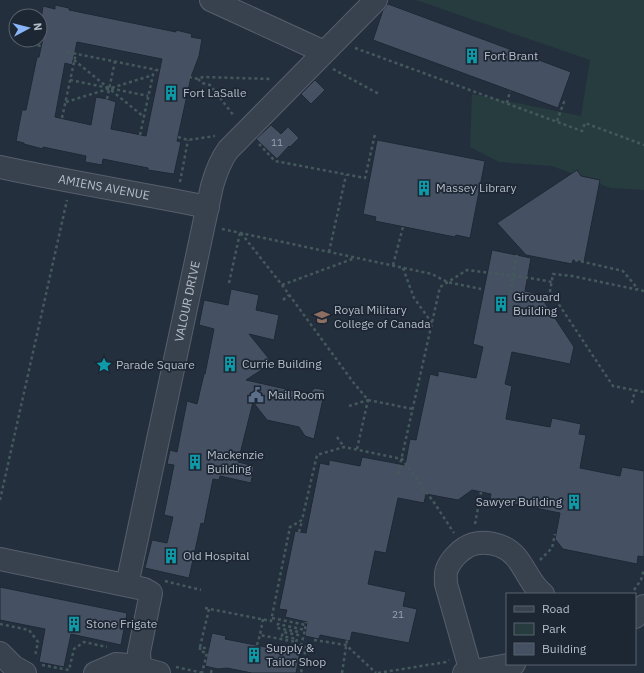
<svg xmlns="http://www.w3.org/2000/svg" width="644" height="673" viewBox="0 0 644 673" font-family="'IBM Plex Sans',sans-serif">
<rect width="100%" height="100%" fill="#242f3e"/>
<polygon fill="#263c3f" points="416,0 644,0 644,190 611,188 552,166 499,162 470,147 472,94 581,116 590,60"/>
<g fill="#455162" stroke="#1f2835" fill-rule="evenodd">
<polygon points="388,4 571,72 558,108 373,40 383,10"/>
<path d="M55,5l14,3v2l107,22v-2l16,4 -1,3 11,2 -3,17 -8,21 -14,64 4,1 -7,32 -26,-4v-2l-45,-9 -1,6 -17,-3 1,-6 -43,-9v2l-19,-5v-1l-8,-2 6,-31h4l11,-53h2l5,-23 -4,-7 3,-21 12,3zM77,42l85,17 -16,77 -35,-7 5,-27 -9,-3 -11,-2 -5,28 -36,-8 10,-54 7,2z"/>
<polygon points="315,80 325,90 311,104 301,94"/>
<polygon points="271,125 281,134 288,127 299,138 290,147 289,146 277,159 256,139"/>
<polygon points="377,140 485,161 470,238 456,235 455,237 375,221 376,217 363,214"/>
<polygon points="577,170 581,176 600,180 584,262 573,260 572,264 526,255 497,223"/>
<polygon points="492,250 531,258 525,291 539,294 574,347 570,364 512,352 505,384 512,386 506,419 550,427 552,418 581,424 579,434 586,435 580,468 620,476 622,467 644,471 644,557 638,556 637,564 563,549 555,539 560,513 490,499 491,494 472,490 458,500 426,494 424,503 398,498 386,553 375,551 368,584 406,592 403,606 417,609 409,643 352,632 350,641 320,635 319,639 305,636 307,622 285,617 287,610 279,609 295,531 306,533 320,463 329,465 329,460 360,466 362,457 405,465 410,439 416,440 430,374 438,376 438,371 476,378 483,347 473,344"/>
<polygon points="231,289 259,295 256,310 279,315 274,340 249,334 270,360 269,365 246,380 308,394 315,388 325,390 314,439 305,436 299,427 267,420 253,402 238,462 254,466 251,483 220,476 219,480 213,479 204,524 201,523 189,578 145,568 152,540 167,543 173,517 164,515 174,465 167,464 170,450 177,452 187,401 197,404 204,374 205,374 214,329 199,325 204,300 228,305"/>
<polygon points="0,587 127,613 121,645 71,634 64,667 39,662 45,629 0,620"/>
<polygon points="212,633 226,636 225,639 286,651 287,649 300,652 296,673 252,673 227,668 218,669 205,666"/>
</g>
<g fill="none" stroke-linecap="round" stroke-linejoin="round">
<defs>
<g id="minor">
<polyline points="211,0 324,52"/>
<path id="s1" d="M0,167c69,15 139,26 208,40"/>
<polyline points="0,559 144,589 151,593 139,652 140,668"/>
<path id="s2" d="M127,585l85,-399c4,-14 8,-25 16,-36l148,-150"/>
<polyline points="635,617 644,606"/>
<polyline points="0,653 14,667 25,673"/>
<path d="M471,672l-25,-88c0,-4 -1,-11 1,-15 3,-8 11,-17 18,-21 15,-10 39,-5 51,9 10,12 14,27 27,37"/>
<polyline points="95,673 116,664 129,665 159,673"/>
<polyline points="464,673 514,664"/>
</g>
</defs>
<use href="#minor" stroke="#565f6c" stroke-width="24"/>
<g stroke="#44595c" stroke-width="2.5" stroke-dasharray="3 3" stroke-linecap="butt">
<polyline points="20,42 41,46"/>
<polyline points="355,48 582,131 585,123 644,145"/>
<polyline points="67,52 162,71"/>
<polyline points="74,60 144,117"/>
<polyline points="333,69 379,94"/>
<polyline points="189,77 198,79 203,77 272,79"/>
<polyline points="198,79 202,83 210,85 234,116"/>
<polyline points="70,80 148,96"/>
<polyline points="107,99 115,61"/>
<polyline points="66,102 153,75"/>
<polyline points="507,103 510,91"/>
<polyline points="62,118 76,53"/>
<polyline points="557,121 564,102 561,101"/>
<polyline points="140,135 154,70"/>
<polyline points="178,137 188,140 215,136"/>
<polyline points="259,144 275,161 365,178 375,134"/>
<polyline points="180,182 188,140"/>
<polyline points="222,229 432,274 447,282 481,289"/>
<polyline points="241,233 282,285 353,382 368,400 413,409"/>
<polyline points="329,252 346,175"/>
<polyline points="575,260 623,271 638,289"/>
<polyline points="393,265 403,227"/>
<polyline points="403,268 414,298 432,323"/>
<polyline points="229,283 240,233"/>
<polyline points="282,285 355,258"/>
<polyline points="644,291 572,276 553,274 550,291 613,386 644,392"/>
<polyline points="510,293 517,255"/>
<polyline points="283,300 289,295"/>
<polyline points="632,403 635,390"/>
<polyline points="349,406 368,400"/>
<polyline points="337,437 344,447"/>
<polyline points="357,449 368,400"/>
<polyline points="398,474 440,287 467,270 530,278 552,282"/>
<polyline points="0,500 67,200"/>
<polyline points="475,524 481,492"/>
<polyline points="299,532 302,521"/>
<polyline points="540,560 552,548 555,534"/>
<polyline points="165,581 201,590"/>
<polyline points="634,590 641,580 644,569"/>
<polyline points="205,608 271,621 290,527 302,520 317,455 344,447 402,459 435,504 454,533"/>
<polyline points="209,609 200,647 209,649"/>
<polyline points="272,618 306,625"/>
<polyline points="263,619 260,635 296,642 295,645 306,647 301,673"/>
<polyline points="0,624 29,630 38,642 35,656"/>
<polyline points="314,640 346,645 376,673"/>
<polyline points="296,642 297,639 282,636 283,632 298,635 299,632 277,628 278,624 305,630 306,622"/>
<polyline points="257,645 260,635"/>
<polyline points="301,646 305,630"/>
<polyline points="200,647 200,651 207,653 202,673"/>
<polyline points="42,665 69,670 74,649 84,642 107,647"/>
<polyline points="176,667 203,673"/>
<polyline points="211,673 212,668"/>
<polyline points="342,673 347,640"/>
<polyline points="378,673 446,662 449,660"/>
</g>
<use href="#minor" stroke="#38414e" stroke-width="22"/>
</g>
<defs>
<symbol id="building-bare" viewBox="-9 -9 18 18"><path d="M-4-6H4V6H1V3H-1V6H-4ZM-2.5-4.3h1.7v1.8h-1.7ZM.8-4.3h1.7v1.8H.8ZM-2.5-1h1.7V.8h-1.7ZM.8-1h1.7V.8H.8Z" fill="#0f9aa8" stroke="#1d2633" stroke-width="2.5" paint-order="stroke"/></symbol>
<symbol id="university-bare" viewBox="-9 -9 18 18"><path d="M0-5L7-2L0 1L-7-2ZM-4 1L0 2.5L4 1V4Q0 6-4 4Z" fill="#8d6e63" stroke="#1d2633" stroke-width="2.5" paint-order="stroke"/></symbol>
<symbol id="sight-bare" viewBox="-9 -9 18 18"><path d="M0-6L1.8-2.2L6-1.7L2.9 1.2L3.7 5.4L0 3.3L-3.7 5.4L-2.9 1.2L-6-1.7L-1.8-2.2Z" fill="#0f9aa8" stroke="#1d2633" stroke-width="2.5" paint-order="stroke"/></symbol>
<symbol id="civic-bare" viewBox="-9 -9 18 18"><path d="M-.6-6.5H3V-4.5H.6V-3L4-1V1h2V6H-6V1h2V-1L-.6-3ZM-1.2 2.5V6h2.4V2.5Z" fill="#5c6f8a" stroke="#1d2633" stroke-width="2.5" paint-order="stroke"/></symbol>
</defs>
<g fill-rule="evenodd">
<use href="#building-bare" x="461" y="45" width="22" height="22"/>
<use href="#building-bare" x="160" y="82" width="22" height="22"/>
<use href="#building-bare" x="413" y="177" width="22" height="22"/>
<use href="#building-bare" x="490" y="293" width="22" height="22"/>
<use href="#university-bare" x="311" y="306" width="22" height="22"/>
<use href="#building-bare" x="219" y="353" width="22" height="22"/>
<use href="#sight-bare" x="93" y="354" width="22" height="22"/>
<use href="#civic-bare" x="245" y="384" width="22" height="22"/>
<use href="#building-bare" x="184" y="451" width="22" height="22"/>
<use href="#building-bare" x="563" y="491" width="22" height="22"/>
<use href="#building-bare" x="160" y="545" width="22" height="22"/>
<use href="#building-bare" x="63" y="613" width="22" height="22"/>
<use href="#building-bare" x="243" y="644" width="22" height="22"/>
</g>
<g text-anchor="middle" stroke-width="3.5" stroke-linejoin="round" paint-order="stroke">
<g font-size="10" fill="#98a1af">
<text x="277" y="146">11</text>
<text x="398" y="618">21</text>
</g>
<g font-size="12" fill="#b4bcc9" stroke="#1d2633" text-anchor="start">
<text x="484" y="60">Fort Brant</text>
<text x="183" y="97">Fort LaSalle</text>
<text x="436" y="192">Massey Library</text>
<text x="513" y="301">Girouard<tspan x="513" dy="14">Building</tspan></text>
<text x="334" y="314">Royal Military<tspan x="334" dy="14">College of Canada</tspan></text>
<text x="242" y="368">Currie Building</text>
<text x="116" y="369">Parade Square</text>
<text x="268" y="399">Mail Room</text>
<text x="207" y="459">Mackenzie<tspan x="207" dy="14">Building</tspan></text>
<text x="562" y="506" text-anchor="end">Sawyer Building</text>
<text x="183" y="560">Old Hospital</text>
<text x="86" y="628">Stone Frigate</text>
<text x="266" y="652">Supply &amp;<tspan x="266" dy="14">Tailor Shop</tspan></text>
</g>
<g font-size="12" fill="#b4bcc9" stroke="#1d2633">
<text dy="4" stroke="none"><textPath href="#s1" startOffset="106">AMIENS AVENUE</textPath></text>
<text dy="4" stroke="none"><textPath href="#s2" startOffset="290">VALOUR DRIVE</textPath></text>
</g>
</g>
<rect x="506" y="593" width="130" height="72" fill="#1d2633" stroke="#59626f"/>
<rect x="514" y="606" width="20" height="6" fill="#38414e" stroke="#59626f"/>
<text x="542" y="613" font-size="12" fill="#b4bcc9">Road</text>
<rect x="514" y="623" width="20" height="12" fill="#263c3f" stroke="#59626f"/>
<text x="542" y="633" font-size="12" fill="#b4bcc9">Park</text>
<rect x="514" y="643" width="20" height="12" fill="#455162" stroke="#59626f"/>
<text x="542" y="653" font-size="12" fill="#b4bcc9">Building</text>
<g transform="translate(28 28) rotate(83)"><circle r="19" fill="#1d2633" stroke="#59626f"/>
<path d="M0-3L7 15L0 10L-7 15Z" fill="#8ab4f8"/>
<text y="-6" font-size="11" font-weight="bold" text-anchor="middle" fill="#b4bcc9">N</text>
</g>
</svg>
